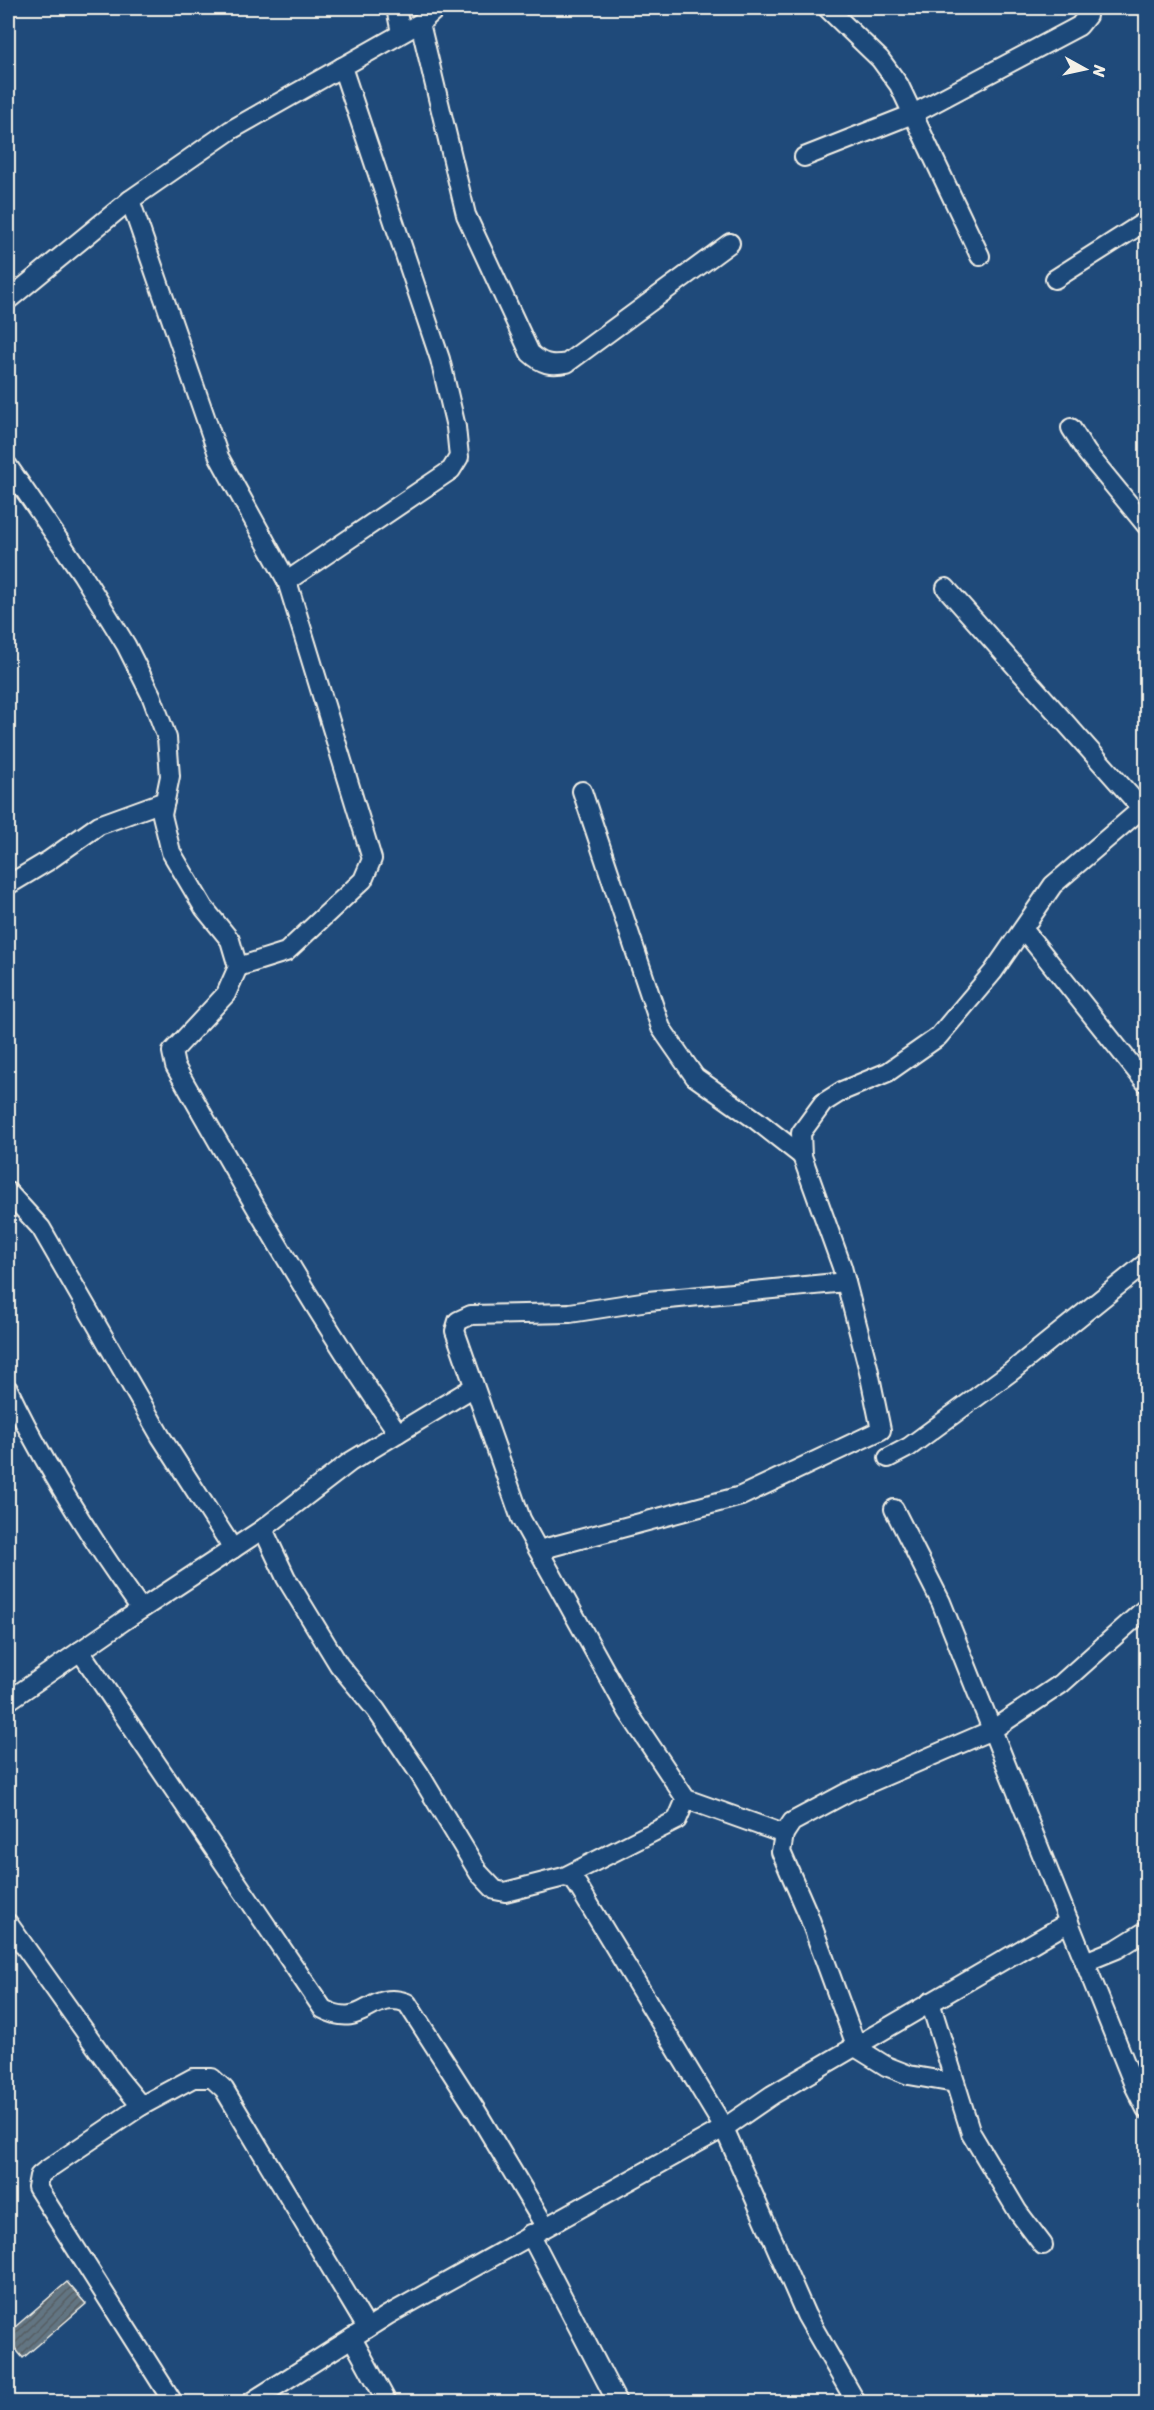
<svg xmlns="http://www.w3.org/2000/svg" width="1154" height="2410" viewBox="0 0 1154 2410" font-family="Sriracha,sans-serif">
<defs>
<pattern id="building-hatch" width="6" height="6" patternUnits="userSpaceOnUse" patternTransform="scale(1.5)"><rect width="6" height="6" fill="#627482"/><path d="M-1 1l2-2M0 6l6-6M5 7l2-2" fill="none" stroke="#565e64"/></pattern>
</defs>
<rect width="100%" height="100%" fill="#1f4a7a"/>
<filter id="ink" filterUnits="userSpaceOnUse"><feTurbulence type="fractalNoise" baseFrequency=".0167" numOctaves="2"/><feDisplacementMap in="SourceGraphic" scale="12" xChannelSelector="R" yChannelSelector="G"/><feConvolveMatrix kernelMatrix="1 2 1 2 8 2 1 2 1" color-interpolation-filters="sRGB"/></filter>
<g filter="url(#ink)">
<polygon fill="url(#building-hatch)" stroke="#f4f1e8" stroke-width="1.5" points="67,2282 86,2304 23,2358 8,2340 8,2333"/>
<g fill="none" stroke-linecap="round" stroke-linejoin="round">
<defs>
<g id="street">
<polyline points="396,8 401,33"/>
<polyline points="827,8 880,59 899,85 980,256"/>
<path d="M420,23l46,192 64,138c12,11 20,13 37,10l163,-120"/>
<polyline points="804,157 913,114 1079,26 1087,16 1087,8"/>
<polyline points="130,200 219,457 287,581 372,859 363,880 286,952 238,967"/>
<polyline points="1055,279 1146,221"/>
<polyline points="8,300 130,200 231,130 420,23 437,8"/>
<polyline points="1071,428 1087,453 1146,525"/>
<path d="M8,466l74,108 44,71 25,50 16,43 3,38 -8,39 9,37 33,56 26,32 8,27 -12,27 -54,58 3,14c71,125 141,249 223,367"/>
<polyline points="287,581 451,470 459,457 456,427 440,359 342,67"/>
<polyline points="946,588 1142,809"/>
<polyline points="582,791 661,1028 695,1077 756,1120 802,1156"/>
<polyline points="8,885 48,861 99,825 165,801"/>
<polyline points="1024,930 1146,1083"/>
<polyline points="8,1192 41,1228 161,1437 233,1549"/>
<path d="M8,1389c37,78 83,150 133,220"/>
<polyline points="888,1458 909,1447 1012,1371 1146,1263"/>
<polyline points="894,1509 941,1602 1134,2085 1146,2109"/>
<polyline points="263,1529 286,1578 339,1665 376,1710 419,1773 479,1873 495,1890 505,1892 564,1877 573,1879 578,1886 724,2128 806,2315 856,2402"/>
<polyline points="539,1550 741,1496 881,1430 868,1367 842,1267 802,1156 801,1133 823,1103 842,1091 888,1072 938,1037 993,972 1053,885 1146,805"/>
<path d="M80,1651l243,358c42,22 46,-20 84,-6l70,109 68,114"/>
<polyline points="8,1701 125,1620 263,1529 350,1462 474,1387"/>
<polyline points="784,1834 686,1799 628,1712 521,1519 455,1331 458,1321 471,1315 570,1313 648,1301 846,1282"/>
<polyline points="564,1877 677,1820 686,1799"/>
<polyline points="8,1923 118,2078 141,2106"/>
<polyline points="1085,1962 1117,1949 1146,1931"/>
<polyline points="930,2002 971,2133 1018,2212 1043,2245"/>
<polyline points="955,2083 909,2075 886,2066 857,2048 808,1914 781,1852 784,1834 792,1822 848,1792 992,1730 1061,1684 1146,1608"/>
<polyline points="530,2234 617,2402"/>
<polyline points="352,2338 387,2402"/>
<polyline points="173,2402 37,2187 39,2176 45,2171 141,2106 193,2078 212,2078 224,2089 367,2328"/>
<polyline points="251,2402 388,2315 724,2128 772,2095 1069,1922"/>
</g>
</defs>
<use href="#street" stroke="#f4f1e8" stroke-width="22"/>
<use href="#street" stroke="#1f4a7a" stroke-width="18"/>
</g>
</g>
<rect width="1154" height="2410" fill="none" stroke="#1f4a7a" stroke-width="30"/>
<rect x="15" y="15" width="1124" height="2380" fill="none" stroke="#f4f1e8" stroke-width="2" filter="url(#ink)"/>
<g transform="translate(1085 69) rotate(98)" stroke="#1f4a7a" stroke-width="4.5" paint-order="stroke">
<path d="M0-4.5L10 22L0 15L-10 22Z" fill="#f4f1e8"/>
<text y="-9" font-size="16" font-weight="bold" text-anchor="middle" fill="#f4f1e8">N</text>
</g>
</svg>
